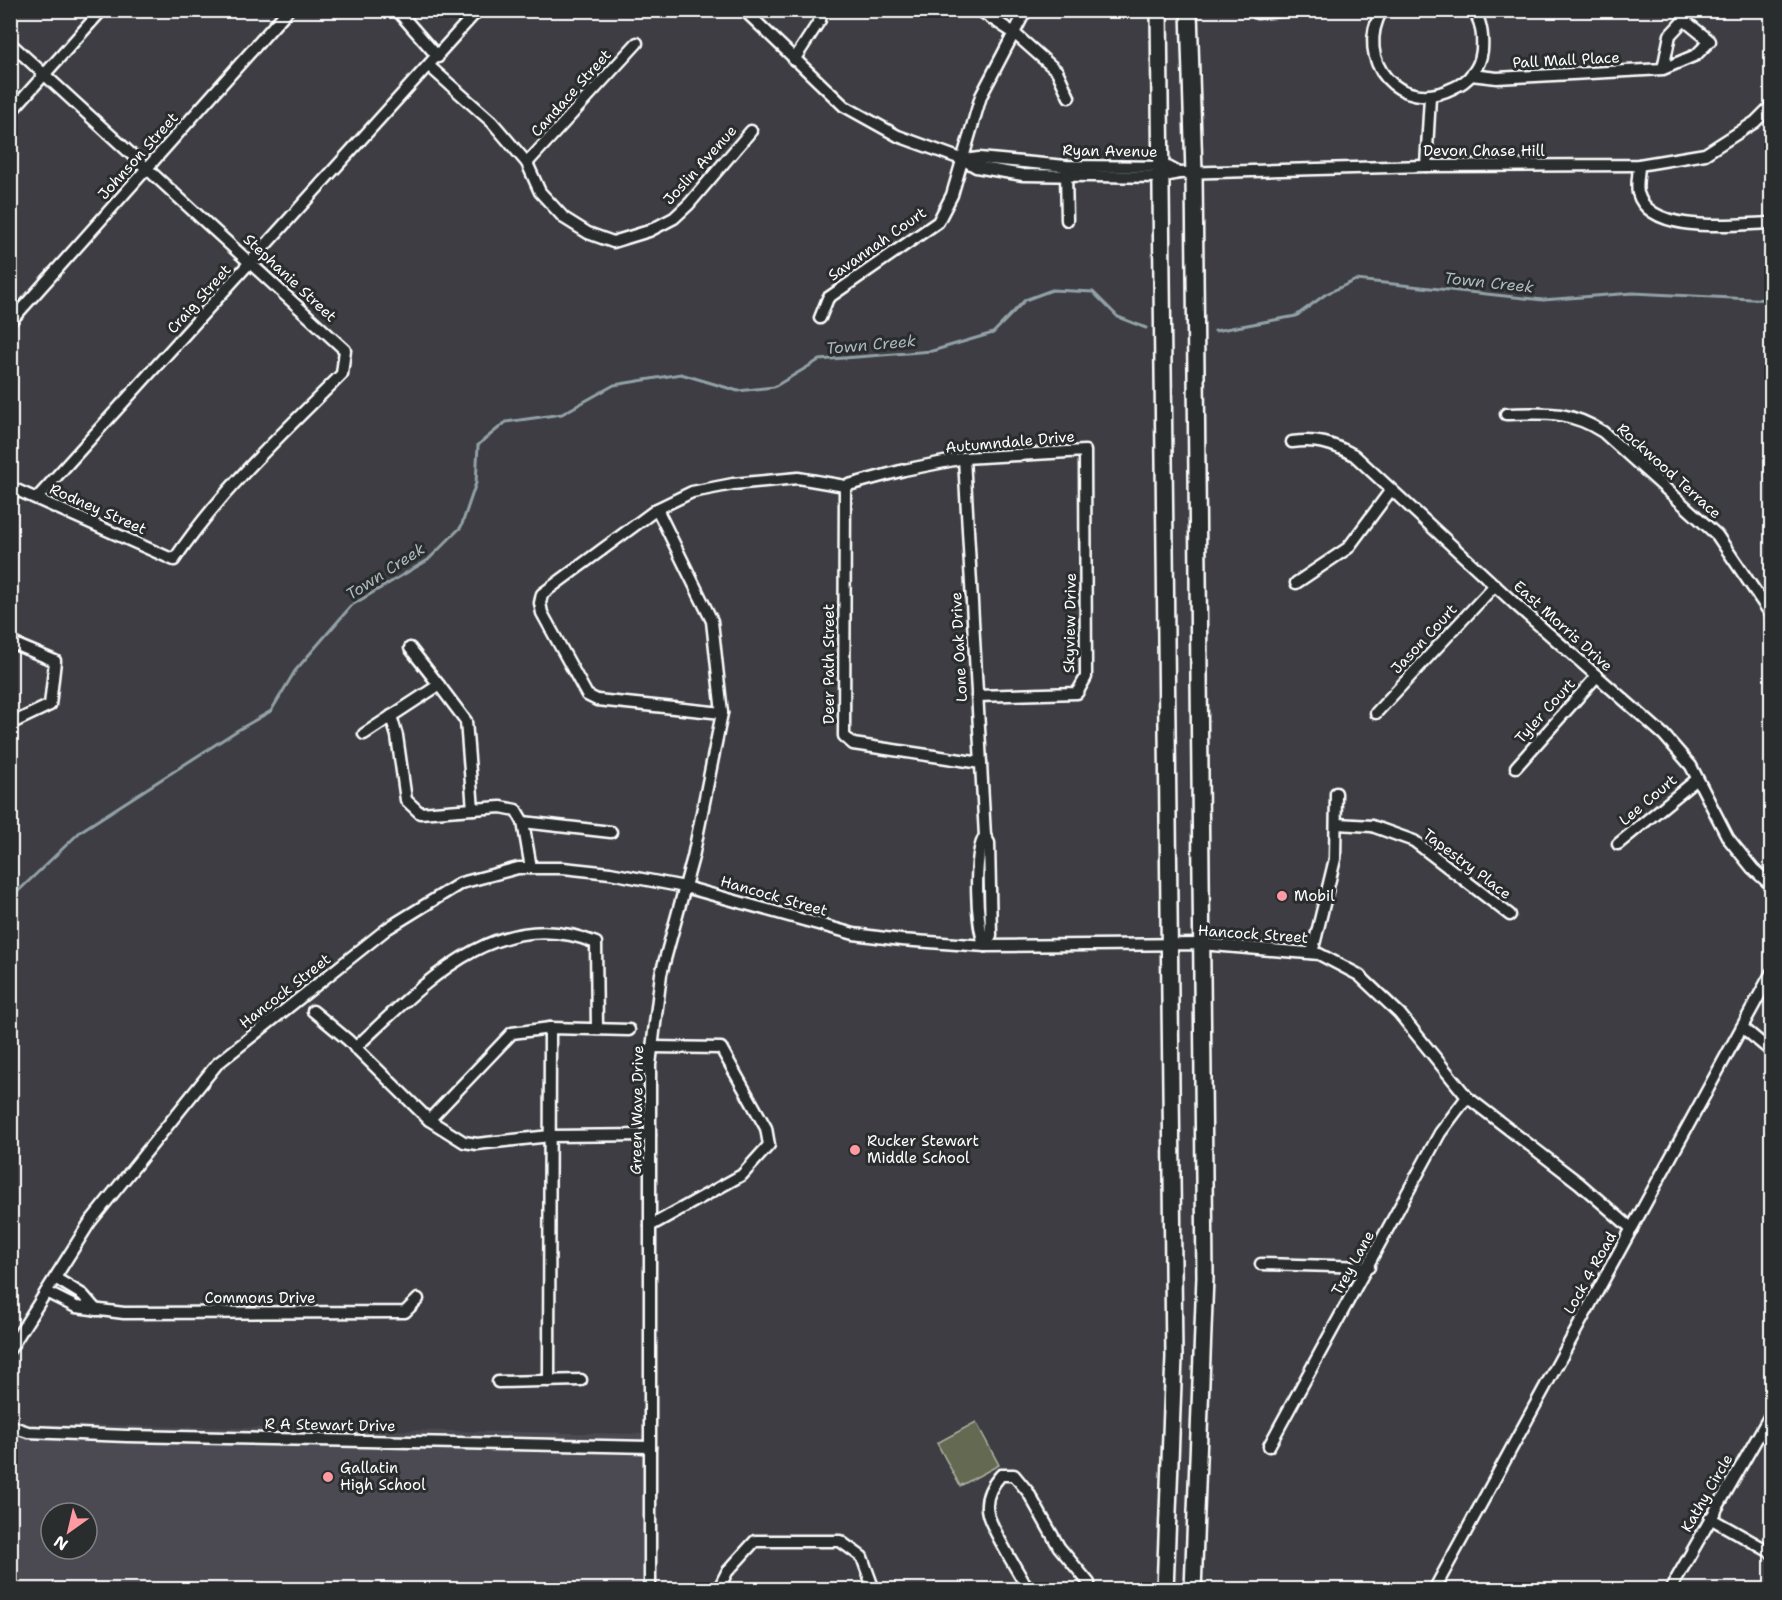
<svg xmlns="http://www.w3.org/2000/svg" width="1782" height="1600" viewBox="0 0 1782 1600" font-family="'Shantell Sans',sans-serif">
<rect width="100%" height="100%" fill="#3e3d43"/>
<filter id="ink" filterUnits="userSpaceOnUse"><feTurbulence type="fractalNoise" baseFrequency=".0167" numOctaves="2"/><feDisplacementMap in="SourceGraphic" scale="12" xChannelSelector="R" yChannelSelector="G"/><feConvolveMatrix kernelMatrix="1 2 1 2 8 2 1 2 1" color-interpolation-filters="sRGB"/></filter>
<g filter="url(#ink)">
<path fill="#4c4851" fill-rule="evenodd" d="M16,1424l630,10 -4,155 -631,1 -1,-148 7,-4zM51,1513h36v36h-36z"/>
<polygon fill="#646b51" stroke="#b2b5a8" stroke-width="1.5" points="976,1422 999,1465 960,1486 937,1443"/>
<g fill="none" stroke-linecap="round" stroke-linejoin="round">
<g stroke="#92a2a8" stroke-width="3">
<polyline points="1215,331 1296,316 1326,294 1356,280 1543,300 1633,293 1772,300"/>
<polyline points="10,899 81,831 238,730 271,711 295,671 352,605 428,560 461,527 476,483 478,445 506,422 562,414 614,385 681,374 738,391 774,387 819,360 932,351 993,333 1025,300 1052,290 1093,292 1118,317 1146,328"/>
</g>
<defs>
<g id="minor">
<polyline points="397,10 438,57"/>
<polyline points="744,10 844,106 898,136 964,160 976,167 1023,175 1162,177 1179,173 1426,166 1639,165 1705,154 1755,122 1772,105"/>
<polyline points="979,10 1014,33 1057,71 1069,97"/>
<polyline points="1257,10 1257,13 1296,10"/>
<path d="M1382,10c-29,51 18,105 71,78 16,-7 27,-20 29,-38 1,-14 0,-28 -9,-40"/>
<path d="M10,43l335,307 -3,24c-59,59 -121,116 -168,186l-164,-73"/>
<polyline points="794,60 820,20 822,10"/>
<polyline points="429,66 492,122 527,163 540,192 564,218 588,233 613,242 649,231 674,218 689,204 751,131"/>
<polyline points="1471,75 1497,78 1663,69 1696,55 1710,41 1684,20 1670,35 1663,69"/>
<polyline points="10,113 102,10"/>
<polyline points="964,160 979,158 1066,166 1168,167 1179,173"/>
<polyline points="527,163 637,43"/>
<path d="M1639,165c0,8 -3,20 -1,28 12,43 100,31 134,30"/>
<polyline points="1426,166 1430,97"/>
<polyline points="1066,172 1067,220"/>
<polyline points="820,318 828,298 938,222 952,195 981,96 1026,10"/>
<polyline points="10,322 288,10"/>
<path d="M1506,414c39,-1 63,-4 97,18l114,103 55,81"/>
<path d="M1292,442c25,-3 40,1 62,13l161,149 149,131 27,31 37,72 25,31 19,17"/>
<polyline points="964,458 985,836 989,843 991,935 985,946"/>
<polyline points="845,486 844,736 853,744 981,763"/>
<polyline points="37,498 478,10"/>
<polyline points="1296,583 1348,548 1391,490"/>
<polyline points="10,642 55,661 50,705 10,724"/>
<polyline points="410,648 439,685"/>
<polyline points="722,713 597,700 587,695 542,613 540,603 542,594 657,509 692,492 733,484 798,478 845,486 904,470 964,458 1085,451 1086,677 1077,693 977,696"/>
<polyline points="1376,713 1495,585"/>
<polyline points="391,716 397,736 406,800 420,813 473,809"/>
<polyline points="364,734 439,685 466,721 473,809 501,807 516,810 523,822 531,868"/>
<polyline points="1516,767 1597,676"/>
<polyline points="523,822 611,832"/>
<polyline points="1337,824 1372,826 1414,841 1510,915"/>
<path d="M985,836c-12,17 -9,90 0,110"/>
<polyline points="1618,844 1696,780"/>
<polyline points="1312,953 1335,859 1336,793"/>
<polyline points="313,1011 348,1040 429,1120 464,1142 477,1144 550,1136 650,1135"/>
<polyline points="1742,1027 1772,1052"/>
<path d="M355,1048c67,-62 141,-146 241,-105l1,86"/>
<polyline points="429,1120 512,1033 550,1028 629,1030"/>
<polyline points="650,1226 742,1175 769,1145 766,1128 721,1048 652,1047"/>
<polyline points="1261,1264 1369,1267"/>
<polyline points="55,1278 83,1295 96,1310"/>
<polyline points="46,1292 76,1307 124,1313 405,1312 418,1299"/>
<polyline points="10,1349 90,1222 217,1064 388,928 461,883 518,868 563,868 610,873 685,887 854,934 901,940 985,946 1201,944 1319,954 1359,975 1399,1013 1467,1097 1579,1183 1632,1229"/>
<polyline points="549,1381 550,1028"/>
<polyline points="498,1382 581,1380"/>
<polyline points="10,1426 28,1432 127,1436 650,1447"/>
<polyline points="1269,1446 1440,1133 1467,1097"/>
<polyline points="1710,1518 1772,1553"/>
<polyline points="650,1590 650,1065 661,974 693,857 722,713 712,621 657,509"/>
<polyline points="718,1590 727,1572 755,1541 840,1541 862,1557 874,1590"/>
<path d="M1028,1590c-10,-20 -35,-57 -40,-76 -4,-15 4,-29 13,-39h13l14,17 31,55 30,36 -1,7"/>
<polyline points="1434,1590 1772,972"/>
<polyline points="1670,1590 1772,1412"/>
</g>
<g id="highway">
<polyline points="1159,10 1174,1357 1165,1590"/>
<polyline points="1189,10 1194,173 1205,1277 1193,1590"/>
</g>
</defs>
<use href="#minor" stroke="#fff" stroke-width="15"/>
<use href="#highway" stroke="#fff" stroke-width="20"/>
<use href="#minor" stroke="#2a2d2e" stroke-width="10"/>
<use href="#highway" stroke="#2a2d2e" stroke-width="15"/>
</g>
</g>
<g fill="#ff9aa2" stroke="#2a2d2e" stroke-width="2">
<circle cx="1282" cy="896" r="6"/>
<circle cx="855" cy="1150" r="6"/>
<circle cx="328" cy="1477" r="6"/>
</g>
<g text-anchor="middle" stroke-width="6" stroke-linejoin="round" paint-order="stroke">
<g font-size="15" fill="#fff" stroke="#2a2d2e">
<text transform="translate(1566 60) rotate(-3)" y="5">Pall Mall Place</text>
<text transform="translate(571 93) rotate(-48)" y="5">Candace Street</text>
<text transform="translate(1110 151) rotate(1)" y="5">Ryan Avenue</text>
<text x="1484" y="156">Devon Chase Hill</text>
<text transform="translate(138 156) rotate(-48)" y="5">Johnson Street</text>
<text transform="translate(700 165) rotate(-48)" y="5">Joslin Avenue</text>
<text transform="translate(877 244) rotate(-35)" y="5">Savannah Court</text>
<text transform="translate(290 278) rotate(43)" y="5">Stephanie Street</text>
<text transform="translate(199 299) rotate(-48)" y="5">Craig Street</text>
<text transform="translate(1010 442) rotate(-5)" y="5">Autumndale Drive</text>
<text transform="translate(1669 471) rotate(42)" y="5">Rockwood Terrace</text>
<text transform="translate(98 509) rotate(24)" y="5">Rodney Street</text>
<text transform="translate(1070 623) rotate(-89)" y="5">Skyview Drive</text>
<text transform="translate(1563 626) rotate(42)" y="5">East Morris Drive</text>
<text transform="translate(1424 639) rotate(-47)" y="5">Jason Court</text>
<text transform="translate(959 647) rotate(-93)" y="5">Lone Oak Drive</text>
<text transform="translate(829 664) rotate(-90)" y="5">Deer Path Street</text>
<text transform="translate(1545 711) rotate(-48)" y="5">Tyler Court</text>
<text transform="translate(1648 800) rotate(-40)" y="5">Lee Court</text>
<text transform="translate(1467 864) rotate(37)" y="5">Tapestry Place</text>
<text transform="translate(774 896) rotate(16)" y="5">Hancock Street</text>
<text transform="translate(1253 934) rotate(4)" y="5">Hancock Street</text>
<text transform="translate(285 991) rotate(-38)" y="5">Hancock Street</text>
<text transform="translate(637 1110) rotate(-89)" y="5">Green Wave Drive</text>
<text transform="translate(1353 1263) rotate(-61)" y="5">Trey Lane</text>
<text transform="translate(1590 1273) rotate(-61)" y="5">Lock 4 Road</text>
<text x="260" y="1303">Commons Drive</text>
<text transform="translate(330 1425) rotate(1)" y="5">R A Stewart Drive</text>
<text transform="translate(1707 1493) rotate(-60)" y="5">Kathy Circle</text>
</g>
<g font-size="15" fill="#fff" stroke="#2a2d2e" text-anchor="start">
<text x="1294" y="901">Mobil</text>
<text x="867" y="1146">Rucker Stewart<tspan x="867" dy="17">Middle School</tspan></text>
<text x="340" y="1473">Gallatin<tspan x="340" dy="17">High School</tspan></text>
</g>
<g font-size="16" font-style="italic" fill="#adb9be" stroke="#2a2d2e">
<text transform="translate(1489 282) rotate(6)" y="6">Town Creek</text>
<text transform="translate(871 344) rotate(-5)" y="6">Town Creek</text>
<text transform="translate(385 571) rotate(-33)" y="6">Town Creek</text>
</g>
</g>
<rect width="1782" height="1600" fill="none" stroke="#2a2d2e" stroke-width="36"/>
<rect x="18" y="18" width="1746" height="1564" fill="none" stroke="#fff" stroke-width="2" filter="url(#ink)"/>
<g transform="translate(69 1531) rotate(214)"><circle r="28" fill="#2a2d2e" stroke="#7f8182" stroke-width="1.5"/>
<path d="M0-4.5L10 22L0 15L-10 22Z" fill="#ff9aa2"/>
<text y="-9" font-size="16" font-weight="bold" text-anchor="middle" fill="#ffffff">N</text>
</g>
</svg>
